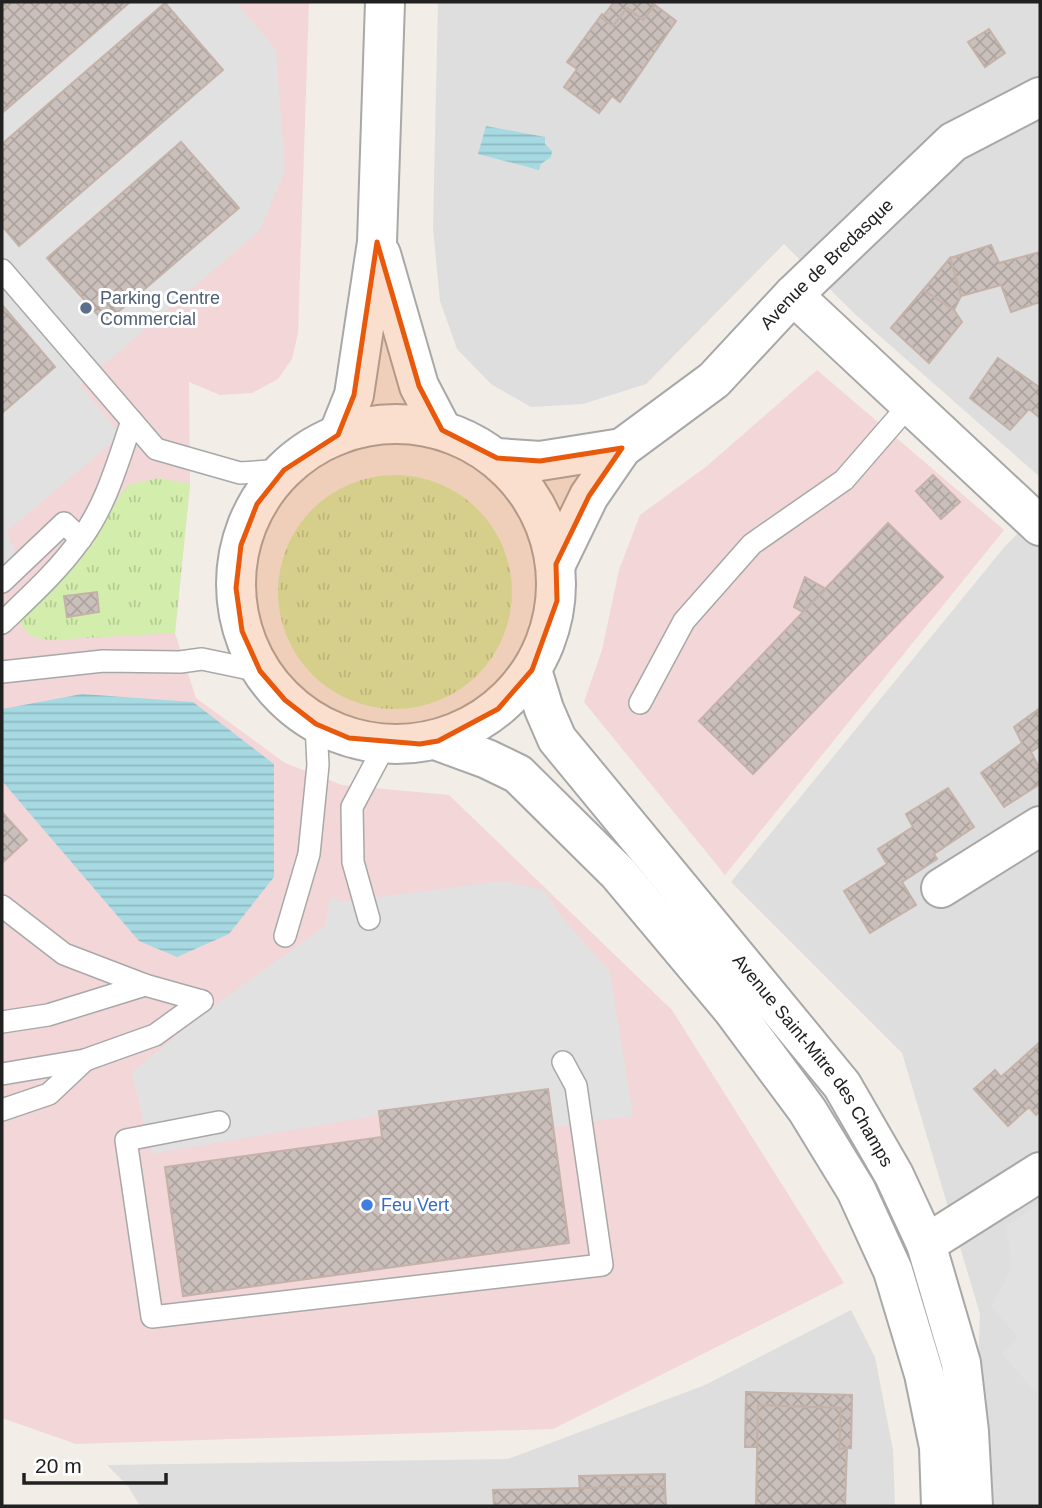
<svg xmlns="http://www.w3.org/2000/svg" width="1042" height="1508" viewBox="0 0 1042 1508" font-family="Helvetica,sans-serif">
<defs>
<pattern id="grass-tufts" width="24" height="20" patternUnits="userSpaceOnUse" patternTransform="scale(1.75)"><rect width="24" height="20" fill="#d2edac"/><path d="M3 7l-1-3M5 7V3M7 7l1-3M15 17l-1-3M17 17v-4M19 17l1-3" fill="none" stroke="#b4cb94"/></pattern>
<pattern id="water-rules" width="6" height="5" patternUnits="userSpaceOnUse" patternTransform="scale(1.75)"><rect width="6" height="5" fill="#a6d9e1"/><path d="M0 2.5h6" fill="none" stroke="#8fbac1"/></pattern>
<pattern id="building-cross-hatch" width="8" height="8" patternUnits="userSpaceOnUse" patternTransform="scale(1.75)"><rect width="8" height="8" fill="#cabfba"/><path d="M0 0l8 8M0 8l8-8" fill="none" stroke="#ada4a0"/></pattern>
</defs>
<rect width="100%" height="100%" fill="#f2ede7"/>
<g fill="#dfdede">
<polygon points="438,2 1040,2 1040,477 857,316 784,244 646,384 583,404 531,407 491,384 457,349 440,301 433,228"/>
<polygon points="1040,512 1040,1506 973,1506 980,1314 902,1053 731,882 1006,545"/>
<polygon points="851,1310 875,1357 893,1450 895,1506 140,1506 128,1486 107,1465 508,1459 705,1385"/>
</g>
<g fill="#f3d6d8">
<polygon points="2,2 309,2 298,333 292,359 278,379 252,393 220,395 189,382 190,484 175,633 196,698 285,763 342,785 449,795 672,1010 844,1283 553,1429 76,1444 2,1418"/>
<polygon points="817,370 1004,530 725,875 584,702 602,650 619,570 640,515 707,466"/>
</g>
<g fill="url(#grass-tufts)">
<circle cx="395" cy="592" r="117"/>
<path d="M160,478l30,6 -15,149 -127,7c-12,-2 -23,-5 -28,-19l3,-6 58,-55 41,-68 8,-8z"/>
</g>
<g fill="#e1e1e1">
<polygon points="2,2 236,2 276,49 285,171 260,230 80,385 121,435 6,532 17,556 2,569"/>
<polygon points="503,881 544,890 562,917 610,972 633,1116 553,1127 547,1089 479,1098 151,1154 132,1072 216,1004 325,926 331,896 339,902"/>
<polygon points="1040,1203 1040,1397 1002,1354 1018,1337 991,1307 1012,1267 1006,1227"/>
</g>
<g fill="url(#water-rules)">
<polygon points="486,126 545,137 545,144 552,151 551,157 541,164 539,170 478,154"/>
<polygon points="82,694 193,702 274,764 274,877 229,934 177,957 139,941 2,781 2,709"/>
</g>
<g fill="url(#building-cross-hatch)" stroke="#c4b2a9" stroke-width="2">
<polygon points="2,2 130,2 2,113"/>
<polygon points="614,2 650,2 655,5 643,20 627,8 613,26 600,17 602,14 604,15"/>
<polygon points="165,3 223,70 19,246 2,226 2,144"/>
<polygon points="655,5 676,21 620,102 612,96 599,113 564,87 577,69 567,62 600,17 613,26 627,8 643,20"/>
<polygon points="989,29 1005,53 985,67 968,42"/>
<polygon points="181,142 239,208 105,323 47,258"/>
<polygon points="991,245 999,263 1040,252 1040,302 1011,312 1001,285 961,296 950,258"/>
<polygon points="950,258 961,296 954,310 923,290"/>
<polygon points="923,290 954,310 962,322 929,363 891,328"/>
<polygon points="2,305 55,367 2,413"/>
<polygon points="998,358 1039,387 1040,385 1040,418 1029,409 1010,430 970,398"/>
<polygon points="933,475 960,502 941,519 916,491"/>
<polygon points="888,523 943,577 753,774 699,721"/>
<polygon points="805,577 826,589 803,612 794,607"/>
<polygon points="97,592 99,612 67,617 64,596"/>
<polygon points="1040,708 1040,746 1031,752 1040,769 1040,784 1004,807 981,773 1022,743 1014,727"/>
<polygon points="948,788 974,827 934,854 937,859 902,882 916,905 870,933 844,891 887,864 878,849 913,827 906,814"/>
<polygon points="2,812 27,840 2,863"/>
<polygon points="1040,1042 1040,1111 1036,1115 1029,1107 1008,1126 974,1089 995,1070 1001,1077"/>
<polygon points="548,1089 569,1243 183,1296 165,1167 382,1137 379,1111"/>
<polygon points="746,1392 852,1395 851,1448 839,1449 841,1408 758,1405 757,1447 745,1447"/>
<polygon points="758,1405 841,1408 839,1449 847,1448 845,1506 756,1506"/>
<polygon points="665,1474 665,1486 580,1489 579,1476"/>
<polygon points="665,1486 666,1506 494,1506 493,1490"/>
</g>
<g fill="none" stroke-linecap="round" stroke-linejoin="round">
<defs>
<g id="service">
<polyline points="2,270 156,449 240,473 284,470"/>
<polyline points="2,582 64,523 81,539"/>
<path d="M2,623c27,-26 56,-52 78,-83 26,-34 38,-79 52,-119"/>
<polyline points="2,672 103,661 180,662 202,659 260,671"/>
<polyline points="640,703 684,621 752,544 844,480 909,405"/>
<polyline points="2,906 64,954 145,985 202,1001"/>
<polyline points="369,919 353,862 352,807 385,745"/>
<polyline points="285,936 309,854 318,765 316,724"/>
<polyline points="2,1022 48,1015 145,985"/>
<polyline points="2,1074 85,1060 155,1035 202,1001"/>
<polyline points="2,1110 49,1094 85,1060"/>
<polyline points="219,1122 126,1140 152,1317 602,1265 576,1086 563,1062"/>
</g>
<g id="minor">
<polyline points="793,295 1040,526"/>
<polyline points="941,888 1040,826"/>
<polyline points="926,1244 1040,1172"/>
</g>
<g id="tertiary">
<polyline points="381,254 419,386 442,430"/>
<circle cx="396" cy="584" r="160"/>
<polyline points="338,435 354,395 377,242 385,2"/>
<polyline points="497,458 540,461 622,448"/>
<path id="s1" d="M556,564l33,-68 33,-48 92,-68 79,-85 160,-153 87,-45"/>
<path id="s2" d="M532,670l12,39 13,30 285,346 52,90 32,69 35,119 8,69 4,74"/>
<polyline points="438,741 487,759 518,774 618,873 732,1009 807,1110 856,1190 893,1271 924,1374 939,1447 941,1506"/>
</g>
</defs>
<use href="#service" stroke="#a8a8a8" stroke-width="24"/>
<use href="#minor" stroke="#a8a8a8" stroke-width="42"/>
<use href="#tertiary" stroke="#a8a8a8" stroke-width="42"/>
<use href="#service" stroke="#fff" stroke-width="21"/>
<use href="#minor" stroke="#fff" stroke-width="38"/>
<use href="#tertiary" stroke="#fff" stroke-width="38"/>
</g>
<path fill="#e8590c" fill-opacity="0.2" stroke="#e8590c" stroke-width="5" stroke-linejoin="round" d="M377,242l42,144 23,44 55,28 43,3 82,-13 -33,48 -33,68 1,37 -25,69 -34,39 -60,32 -18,3 -71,-6 -33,-14 -31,-24 -25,-29 -18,-40 -6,-43 5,-43 16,-41 27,-34 54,-35 16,-40z"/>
<circle fill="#5c6f8a" stroke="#fff" stroke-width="2.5" cx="86" cy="308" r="7"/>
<circle fill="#3f7fe0" stroke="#fff" stroke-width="2.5" cx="367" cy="1205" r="7"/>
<g text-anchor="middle" stroke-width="6" stroke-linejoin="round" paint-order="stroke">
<g font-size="18" fill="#212121" stroke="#fff">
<text dy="6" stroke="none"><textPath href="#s1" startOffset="410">Avenue de Bredasque</textPath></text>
<text dy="6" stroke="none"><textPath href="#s2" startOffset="485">Avenue Saint-Mitre des Champs</textPath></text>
</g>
<g font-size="18" fill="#4e5e75" stroke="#fff" text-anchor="start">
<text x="100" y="304">Parking Centre<tspan x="100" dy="21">Commercial</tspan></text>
</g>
<g font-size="18" fill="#366cbe" stroke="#fff" text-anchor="start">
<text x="381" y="1211">Feu Vert</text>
</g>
</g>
<rect width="1042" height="1508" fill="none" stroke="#212121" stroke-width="7"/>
<path d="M24 1473v10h142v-10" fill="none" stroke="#212121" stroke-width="3.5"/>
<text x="35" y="1473" font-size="21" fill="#212121" stroke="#ffffff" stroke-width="5" paint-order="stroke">20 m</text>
</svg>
